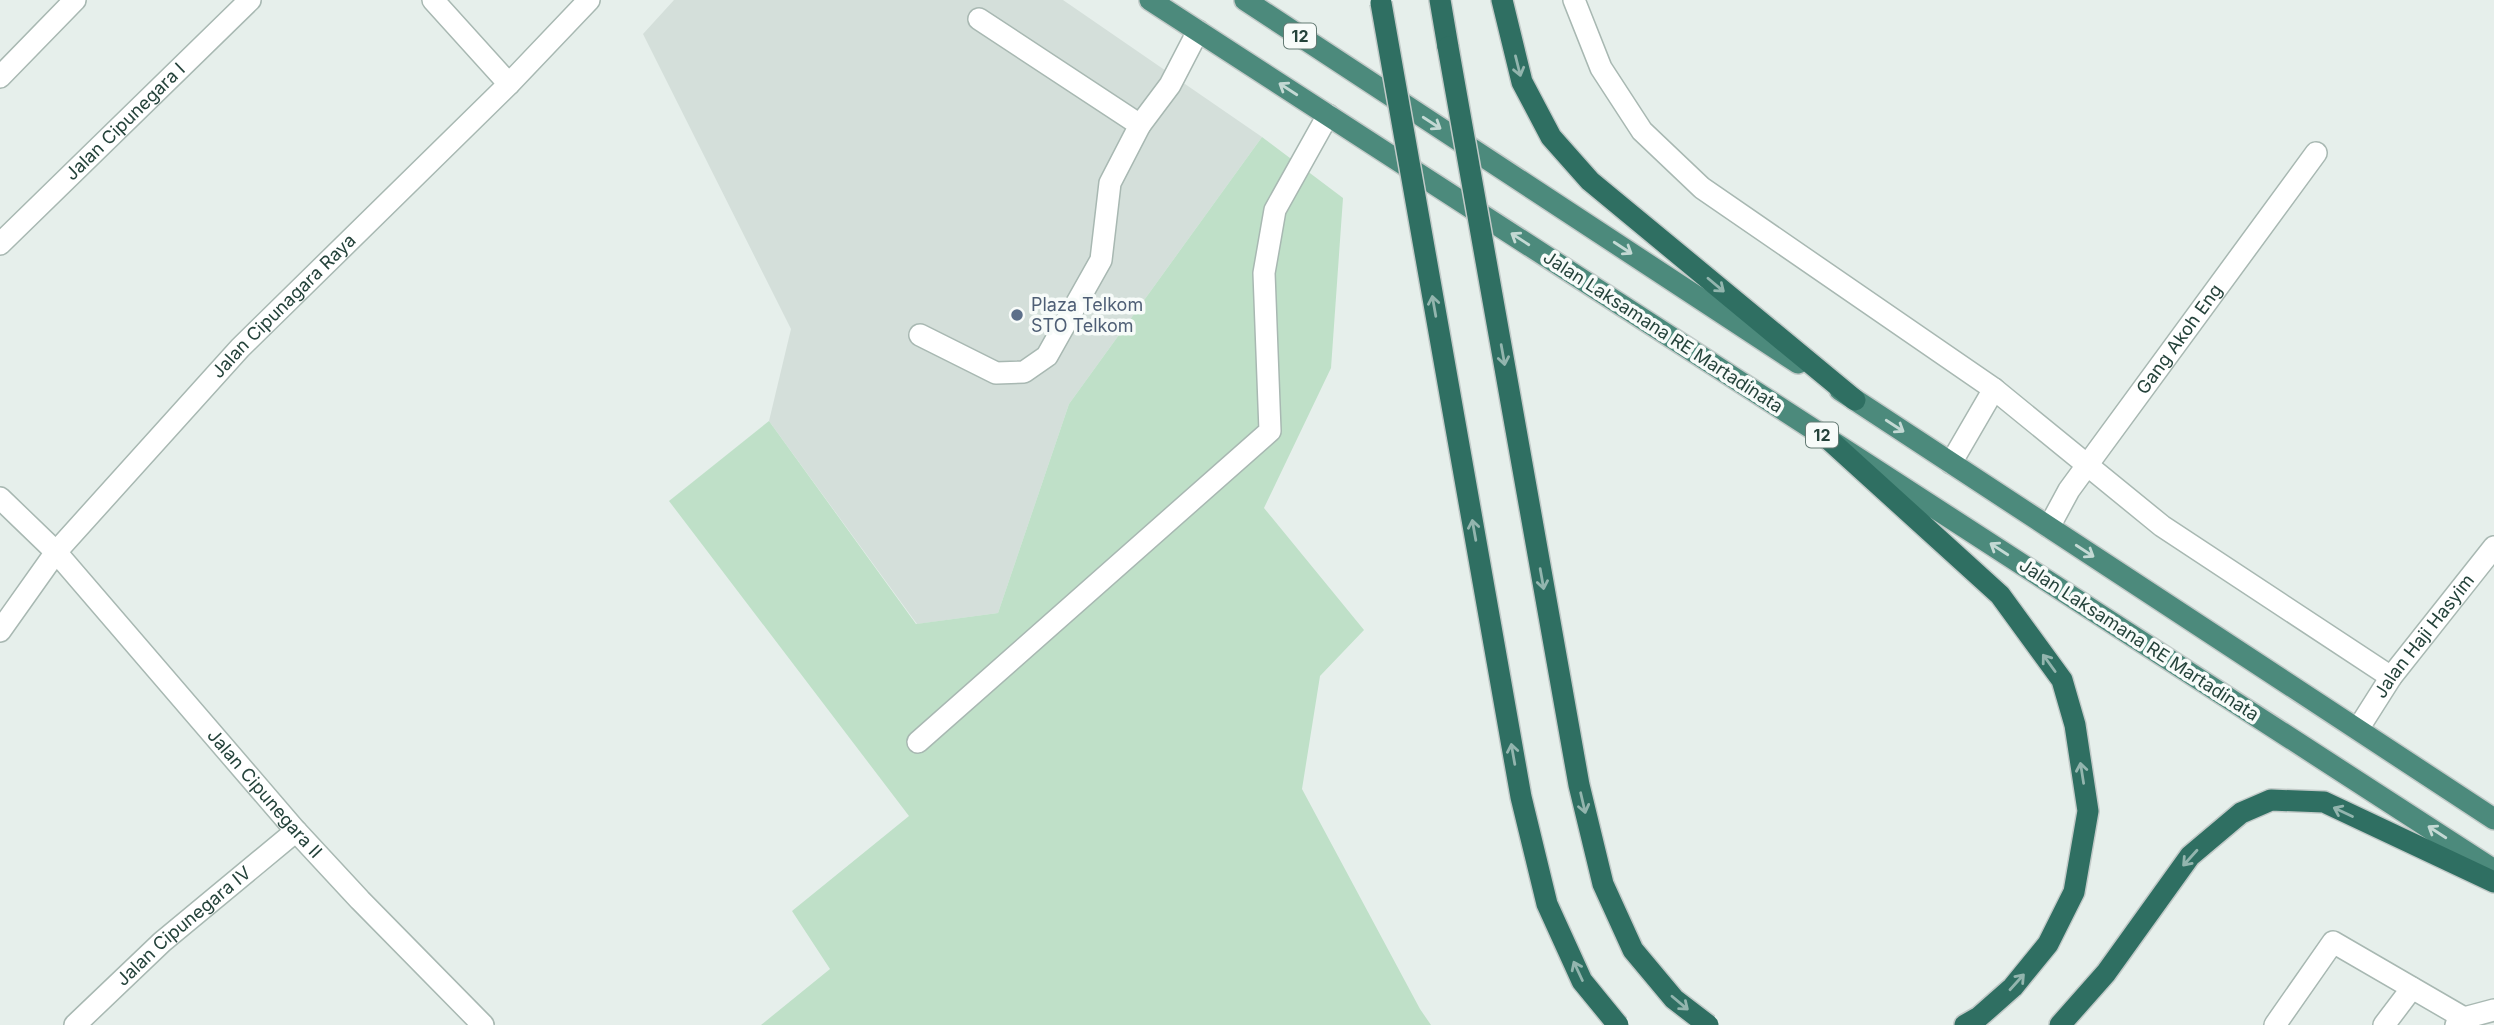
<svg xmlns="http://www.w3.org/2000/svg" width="2494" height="1025" viewBox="0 0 2494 1025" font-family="Inter,sans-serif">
<rect width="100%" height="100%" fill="#e6efeb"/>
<polygon fill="#d4dfda" points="674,0 1063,0 1262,137 1069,404 998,613 917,624 769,421 791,329 643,34"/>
<polygon fill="#bfe0c8" points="1262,137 1343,198 1331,368 1264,508 1364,630 1320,676 1302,789 1420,1009 1431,1025 761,1025 830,969 792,911 909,816 669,501 769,421 916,624 998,613 1069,404"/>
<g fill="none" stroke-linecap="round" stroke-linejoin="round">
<defs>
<g id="service">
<polyline points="1140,125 1170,85 1198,31"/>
<polyline points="920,335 996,373 1024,372 1047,356 1101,260 1110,183 1140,125 979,19"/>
<polyline points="918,742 1270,431 1264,273 1275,210 1328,115"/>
<polyline points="2275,1025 2333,942 2464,1018"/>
<polyline points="2384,1025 2412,988"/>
<polyline points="2456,1025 2464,1018 2494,1010"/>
</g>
<g id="minor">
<polyline points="433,0 509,84"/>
<polyline points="1574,0 1601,68 1642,131 1702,188 1994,389 2162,526 2391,677"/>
<polyline points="0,77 75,0"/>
<path id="s1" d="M0,244l250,-244"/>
<polyline points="1951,463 1994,389"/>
<path id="s2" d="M0,498l56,54 240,279 64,69 123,125"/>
<path id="s3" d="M2049,527l20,-37 247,-337"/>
<path id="s4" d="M0,631l56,-79 184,-204 269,-264 80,-84"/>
<path id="s5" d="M2358,729l33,-52 103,-130"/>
<path id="s6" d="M75,1025l87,-83 134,-111"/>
</g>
<g id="trunk">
<polyline points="1150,0 2494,870"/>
<polyline points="1245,0 1798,363"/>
<polyline points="1840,390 2494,819"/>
</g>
<g id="motorway">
<polyline points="1440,0 1448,47"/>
<polyline points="1502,0 1522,82 1551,137 1590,181 1855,400"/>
<polyline points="1826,437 2000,595 2062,680 2075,725 2088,811 2074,892 2048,944 2013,987 1979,1017 1965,1025"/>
<polyline points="2060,1025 2106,973 2190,856 2241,813 2271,800 2324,802 2494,882"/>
</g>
</defs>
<use href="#service" stroke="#a8b8b2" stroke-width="24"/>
<use href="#minor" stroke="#a8b8b2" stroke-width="24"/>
<use href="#trunk" stroke="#c2cac8" stroke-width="24"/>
<use href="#motorway" stroke="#c2cac8" stroke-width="24"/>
<use href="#service" stroke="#fff" stroke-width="21"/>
<use href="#minor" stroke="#fff" stroke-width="21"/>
<use href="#trunk" stroke="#4c8a7c" stroke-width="21"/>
<use href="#motorway" stroke="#2f6f62" stroke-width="21"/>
<defs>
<g id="motorway-bridge">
<polyline points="1381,3 1521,797 1547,904 1582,981 1618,1025"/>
<polyline points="1448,47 1579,785 1603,884 1633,950 1674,999 1708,1025"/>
</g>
</defs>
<use href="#motorway-bridge" stroke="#c2cac8" stroke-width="24" stroke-linecap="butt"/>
<use href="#motorway-bridge" stroke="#2f6f62" stroke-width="21"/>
</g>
<defs><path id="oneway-shaft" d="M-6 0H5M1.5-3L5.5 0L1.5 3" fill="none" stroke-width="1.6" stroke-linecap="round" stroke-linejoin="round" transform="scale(1.75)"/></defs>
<g stroke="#93b5ae">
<use href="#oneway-shaft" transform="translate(1518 66) rotate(76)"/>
<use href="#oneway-shaft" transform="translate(1716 285) rotate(40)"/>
<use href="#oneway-shaft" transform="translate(1434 306) rotate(-100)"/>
<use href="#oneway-shaft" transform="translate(1503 355) rotate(80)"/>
<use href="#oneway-shaft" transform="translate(1474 530) rotate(-100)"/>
<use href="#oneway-shaft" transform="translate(1542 579) rotate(80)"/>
<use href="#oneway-shaft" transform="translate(2049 663) rotate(-126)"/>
<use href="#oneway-shaft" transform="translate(1513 754) rotate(-100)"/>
<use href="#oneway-shaft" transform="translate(2082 773) rotate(-99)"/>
<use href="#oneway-shaft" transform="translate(1583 803) rotate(77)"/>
<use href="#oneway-shaft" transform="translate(2343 812) rotate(-155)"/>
<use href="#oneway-shaft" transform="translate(2190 858) rotate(132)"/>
<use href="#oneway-shaft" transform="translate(1578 971) rotate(-115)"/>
<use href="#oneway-shaft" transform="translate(2017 982) rotate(-48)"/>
<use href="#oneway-shaft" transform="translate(1680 1003) rotate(40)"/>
</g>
<g stroke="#c4d9d4">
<use href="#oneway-shaft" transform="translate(1288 89) rotate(-147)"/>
<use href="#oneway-shaft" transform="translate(1432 123) rotate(33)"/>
<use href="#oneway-shaft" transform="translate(1520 239) rotate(-147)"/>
<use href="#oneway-shaft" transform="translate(1623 248) rotate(33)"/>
<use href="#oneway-shaft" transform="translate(1895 426) rotate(33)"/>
<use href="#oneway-shaft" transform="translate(1999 549) rotate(-147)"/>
<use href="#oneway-shaft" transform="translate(2085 551) rotate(33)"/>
<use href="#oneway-shaft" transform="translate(2437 832) rotate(-147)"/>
</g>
<circle fill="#5c6f8a" stroke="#f7fbf9" stroke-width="2.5" cx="1017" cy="315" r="7"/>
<g text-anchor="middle" stroke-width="7" stroke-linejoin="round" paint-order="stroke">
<g fill="#f7fbf9" stroke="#637a73" stroke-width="2">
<rect x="1284" y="23.5" width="32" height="25" rx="5"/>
<rect x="1806" y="422.5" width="32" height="25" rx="5"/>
</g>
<g font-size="16" font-weight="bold" fill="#24423a">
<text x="1300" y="42">12</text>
<text x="1822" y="441">12</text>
</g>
<g font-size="18" fill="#24423a" stroke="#f7fbf9">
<text dy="6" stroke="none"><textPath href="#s1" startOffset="175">Jalan Cipunegara I</textPath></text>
<text dy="6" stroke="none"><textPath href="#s4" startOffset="432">Jalan Cipunagara Raya</textPath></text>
<text transform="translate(1663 332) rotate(33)" y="6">Jalan Laksamana RE Martadinata</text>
<text dy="6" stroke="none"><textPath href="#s3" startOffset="229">Gang Akoh Eng</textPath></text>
<text dy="6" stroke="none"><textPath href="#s5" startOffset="114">Jalan Haji Hasyim</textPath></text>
<text transform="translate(2139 640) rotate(33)" y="6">Jalan Laksamana RE Martadinata</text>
<text dy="6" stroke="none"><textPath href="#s2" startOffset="397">Jalan Cipunegara II</textPath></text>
<text dy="6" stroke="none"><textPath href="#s6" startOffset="147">Jalan Cipunegara IV</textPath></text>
</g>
<g font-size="18" fill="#4e5e75" stroke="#f7fbf9" text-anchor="start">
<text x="1031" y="311">Plaza Telkom<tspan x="1031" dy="21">STO Telkom</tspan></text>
</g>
</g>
</svg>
